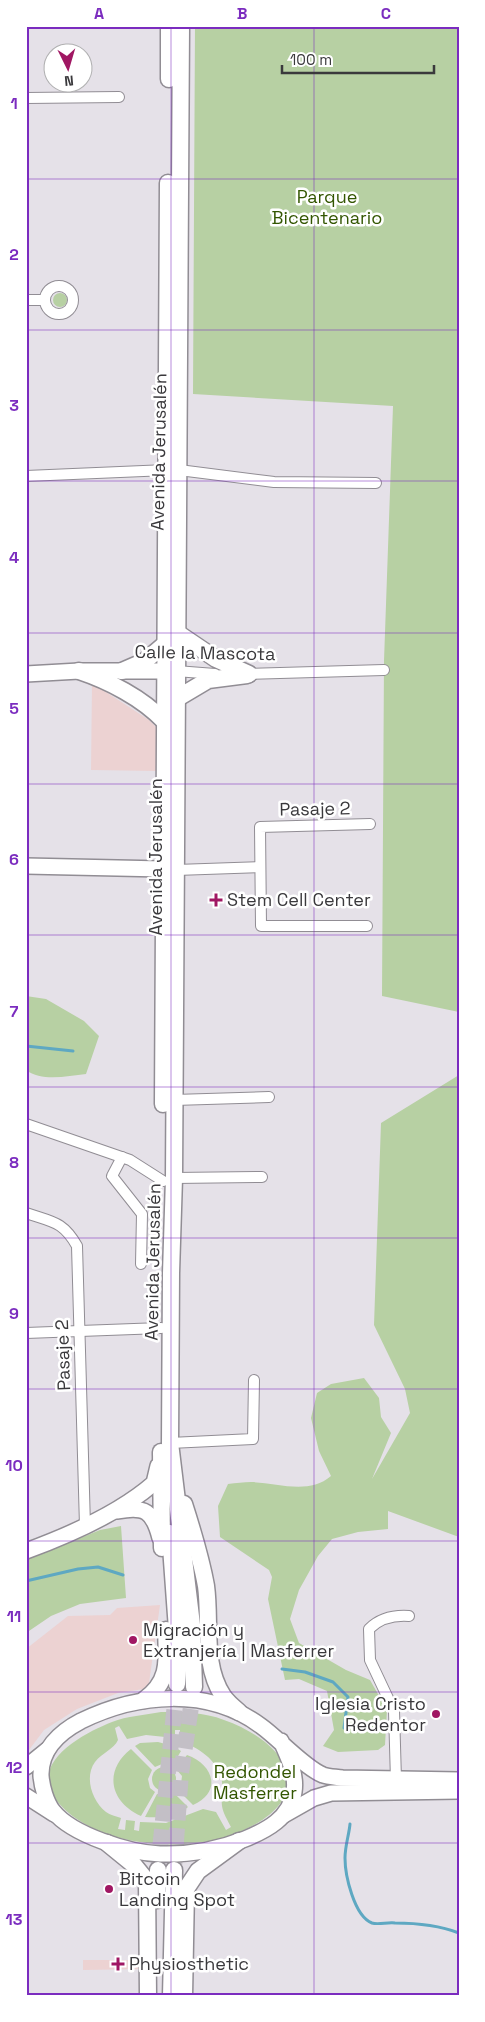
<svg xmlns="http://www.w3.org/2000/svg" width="485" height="2022" viewBox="0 0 485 2022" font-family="'Space Grotesk',sans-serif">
<rect width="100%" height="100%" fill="#e5e1e8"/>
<g fill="#ecd2d2">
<polygon points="92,683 149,720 158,729 156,771 91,770"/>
<polygon points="160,1605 149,1683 144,1689 118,1693 77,1709 44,1730 26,1754 26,1649 68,1616 110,1615 117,1608"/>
<polygon points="83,1960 145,1960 145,1969 83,1970"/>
</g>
<g fill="#b7d0a3" fill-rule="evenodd">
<polygon points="195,26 459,26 459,1012 382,996 384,661 393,406 193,394"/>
<circle cx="60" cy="300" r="7"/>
<path d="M26,996l20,3 38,22 15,15 -13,38c-19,2 -44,8 -60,-4z"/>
<path d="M459,1075v462l-71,-26v18l-30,3 -26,7 -14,17 -19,34 -9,29 9,24 47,27 24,10 17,30 -2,35 -7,5 -40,2 -15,-6 11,-16 -7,-39 -28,-12 -14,1 -17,-81 4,-22 -3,-7 -49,-33 -2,-31 10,-22c8,-1 16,-2 23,-2 27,1 58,13 80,-6l-12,-25 -8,-33 6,-25 14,-9 33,-6 15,20 2,19 10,16 -19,46 38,-66 -5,-24 -31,-64 7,-202z"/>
<polygon points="121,1526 126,1598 80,1604 51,1616 26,1633 26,1560 100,1530"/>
<path d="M161,1712c21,0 43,0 63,8 65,23 96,76 18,111 -53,24 -148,17 -186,-31 -29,-37 28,-67 56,-78 15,-6 33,-7 49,-10zM119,1726l8,13 19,-4 29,3v-8h5v10c19,9 38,19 42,42 1,8 -1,16 0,24 1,7 6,15 9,21l-5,3 -10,-18 -13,-3 -37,14 -26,-1 -1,9 -5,-1 1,-9 -9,-1 -1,10 -7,-1 3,-11c-5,-2 -11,-3 -15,-6 -14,-11 -22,-35 -11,-50 7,-9 19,-13 23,-22l-3,-12z"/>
<polygon points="158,1742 173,1746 181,1751 172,1766 162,1764 155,1767 135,1746 140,1743"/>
<path d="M131,1749l21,21 -4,9 2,9 5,4 -14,24c-31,-14 -38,-45 -10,-67z"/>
<path d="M187,1755c26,9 36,37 6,50l-16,-16 4,-5 1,-8 -6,-7z"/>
<circle cx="164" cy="1779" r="12"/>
<path d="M174,1793l14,14c-11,10 -28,11 -43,10l12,-23 11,1z"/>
</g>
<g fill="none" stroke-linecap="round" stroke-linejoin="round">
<g stroke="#5ea8c2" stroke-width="3">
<polyline points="26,1046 73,1051"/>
<polyline points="26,1581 78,1569 98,1567 123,1575"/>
<polyline points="282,1669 305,1672 333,1682 348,1697 344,1728"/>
<path d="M350,1824c-1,11 -5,22 -5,34 0,17 9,58 27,65 6,2 16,-1 23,0 22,0 43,2 64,10"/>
</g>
<g stroke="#c3bfc6" stroke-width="16" stroke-dasharray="16 8" stroke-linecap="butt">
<polyline points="174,1868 181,1773 194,1687"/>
<polyline points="158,1869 177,1684"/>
</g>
<defs>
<g id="street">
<polyline points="26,98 119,97"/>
<circle cx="59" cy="300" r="14"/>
<polyline points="26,300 45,300"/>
<polyline points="179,470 274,482 376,483"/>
<polyline points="26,476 167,470"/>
<polyline points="176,671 215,674"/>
<polyline points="245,674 384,670"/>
<polyline points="176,870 260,867"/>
<polyline points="367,926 261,926 260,827 370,824"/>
<polyline points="174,1100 269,1097"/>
<polyline points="26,1124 130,1160 163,1181"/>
<polyline points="122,1157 112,1176 142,1214 141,1264"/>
<polyline points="174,1178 262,1177"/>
<path d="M26,1213c26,9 37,8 51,33l8,280"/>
<polyline points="26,1333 161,1328"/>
<polyline points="170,1443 253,1439 254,1380"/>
<path d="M396,1780l-2,-69 -24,-51 -1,-31c11,-11 25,-14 40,-13"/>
</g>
<g id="secondary">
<polyline points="26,674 79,671 176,671"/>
<polyline points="26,866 163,869"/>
<path d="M118,1511c27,-5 35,0 42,27"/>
<path d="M26,1551c41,-15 95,-39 128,-68l4,-17"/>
<path d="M281,1741c7,16 16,33 13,51 -4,26 -27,38 -49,47 -28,11 -55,16 -85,15 -30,-1 -88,-19 -107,-43 -7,-9 -11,-24 -12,-35 -1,-26 19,-44 40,-55 57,-28 127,-34 180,5 17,12 44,42 62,49 6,2 13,2 19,3l117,2"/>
<polyline points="26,1767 47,1750"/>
<polyline points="26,1796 54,1814"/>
<polyline points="284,1815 314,1798 331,1793 459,1791"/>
</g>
<g id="primary">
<polyline points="181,26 174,1178 171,1273 170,1443 192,1625 194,1687"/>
<polyline points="169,79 169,26"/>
<polyline points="176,632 216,659 249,674"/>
<path d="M79,671c30,10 63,27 85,50"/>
<polyline points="122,671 145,661 165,644"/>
<polyline points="176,699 208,680 247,675"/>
<polyline points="163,1104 168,183"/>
<polyline points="161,1452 162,1548"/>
<path d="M184,1504c9,28 17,54 22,82 5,36 -4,78 17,110 4,6 10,11 16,16"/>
<polyline points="170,1533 179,1657 177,1684"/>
<path d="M144,1700c27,-19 23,-41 22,-70"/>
<polyline points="107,1843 134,1865 147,1881 148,1996"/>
<polyline points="157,1900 158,1870"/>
<polyline points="171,1996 174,1870"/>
<polyline points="184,1996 186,1889 198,1871 239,1841"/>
</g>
</defs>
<use href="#street" stroke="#918d94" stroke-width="12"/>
<use href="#secondary" stroke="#918d94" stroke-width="18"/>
<use href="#primary" stroke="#918d94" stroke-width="19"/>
<use href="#street" stroke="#fff" stroke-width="10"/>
<use href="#secondary" stroke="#fff" stroke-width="15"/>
<use href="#primary" stroke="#fff" stroke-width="16"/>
</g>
<path fill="none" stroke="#7b2cbf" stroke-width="1" stroke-opacity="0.55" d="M171,26v1970M314,26v1970M26,179h433M26,330h433M26,481h433M26,633h433M26,784h433M26,935h433M26,1087h433M26,1238h433M26,1389h433M26,1541h433M26,1692h433M26,1843h433"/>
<g fill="#a01763" stroke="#fff" stroke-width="2">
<path d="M213.5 892.5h5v5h5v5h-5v5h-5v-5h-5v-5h5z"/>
<circle cx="133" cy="1640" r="5"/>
<circle cx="436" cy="1714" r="5"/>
<circle cx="109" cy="1889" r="5"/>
<path d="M115.5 1956.5h5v5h5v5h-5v5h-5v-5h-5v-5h5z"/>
</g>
<g text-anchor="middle" stroke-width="5" stroke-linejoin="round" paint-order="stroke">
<g font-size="18" fill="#335601" stroke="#fff">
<text x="327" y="203">Parque<tspan x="327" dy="21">Bicentenario</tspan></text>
<text x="255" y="1778">Redondel<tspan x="255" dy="21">Masferrer</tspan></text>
</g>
<g font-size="18" fill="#3a393c" stroke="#fff">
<text transform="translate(159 452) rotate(-89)" y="6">Avenida Jerusalén</text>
<text transform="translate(205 653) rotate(1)" y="6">Calle la Mascota</text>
<text transform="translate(315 809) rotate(-1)" y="6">Pasaje 2</text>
<text transform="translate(156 857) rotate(-90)" y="6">Avenida Jerusalén</text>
<text transform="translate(153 1262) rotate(-89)" y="6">Avenida Jerusalén</text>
<text transform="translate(63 1355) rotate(-92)" y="6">Pasaje 2</text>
</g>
<g font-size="18" fill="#3a393c" stroke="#fff" text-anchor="start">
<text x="227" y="906">Stem Cell Center</text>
<text x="143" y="1636">Migración y<tspan x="143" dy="21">Extranjería | Masferrer</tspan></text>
<text x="426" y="1710" text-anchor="end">Iglesia Cristo<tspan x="426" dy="21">Redentor</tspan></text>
<text x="119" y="1885">Bitcoin<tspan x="119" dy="21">Landing Spot</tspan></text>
<text x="129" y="1970">Physiosthetic</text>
</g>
</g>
<rect width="485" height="2022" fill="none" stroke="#ffffff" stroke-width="55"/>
<g transform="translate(68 68) rotate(175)"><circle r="24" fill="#ffffff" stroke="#b0b0b1"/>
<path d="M0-4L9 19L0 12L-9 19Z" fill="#a01763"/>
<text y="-8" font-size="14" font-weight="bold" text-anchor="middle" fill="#3a393c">N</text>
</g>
<path d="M282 65v8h152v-8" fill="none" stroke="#3a393c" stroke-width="2.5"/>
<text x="290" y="65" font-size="15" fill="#3a393c" stroke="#ffffff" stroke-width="4" paint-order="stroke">100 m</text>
<rect x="28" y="28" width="430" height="1966" fill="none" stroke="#7b2cbf" stroke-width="2"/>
<g font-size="16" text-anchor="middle" font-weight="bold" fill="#7b2cbf">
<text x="99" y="19">A</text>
<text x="242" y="19">B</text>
<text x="386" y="19">C</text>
<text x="14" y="109">1</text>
<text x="14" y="260">2</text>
<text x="14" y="411">3</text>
<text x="14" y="563">4</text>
<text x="14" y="714">5</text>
<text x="14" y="865">6</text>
<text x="14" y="1017">7</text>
<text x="14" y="1168">8</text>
<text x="14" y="1319">9</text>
<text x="14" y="1471">10</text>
<text x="14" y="1622">11</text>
<text x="14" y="1773">12</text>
<text x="14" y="1925">13</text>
</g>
</svg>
